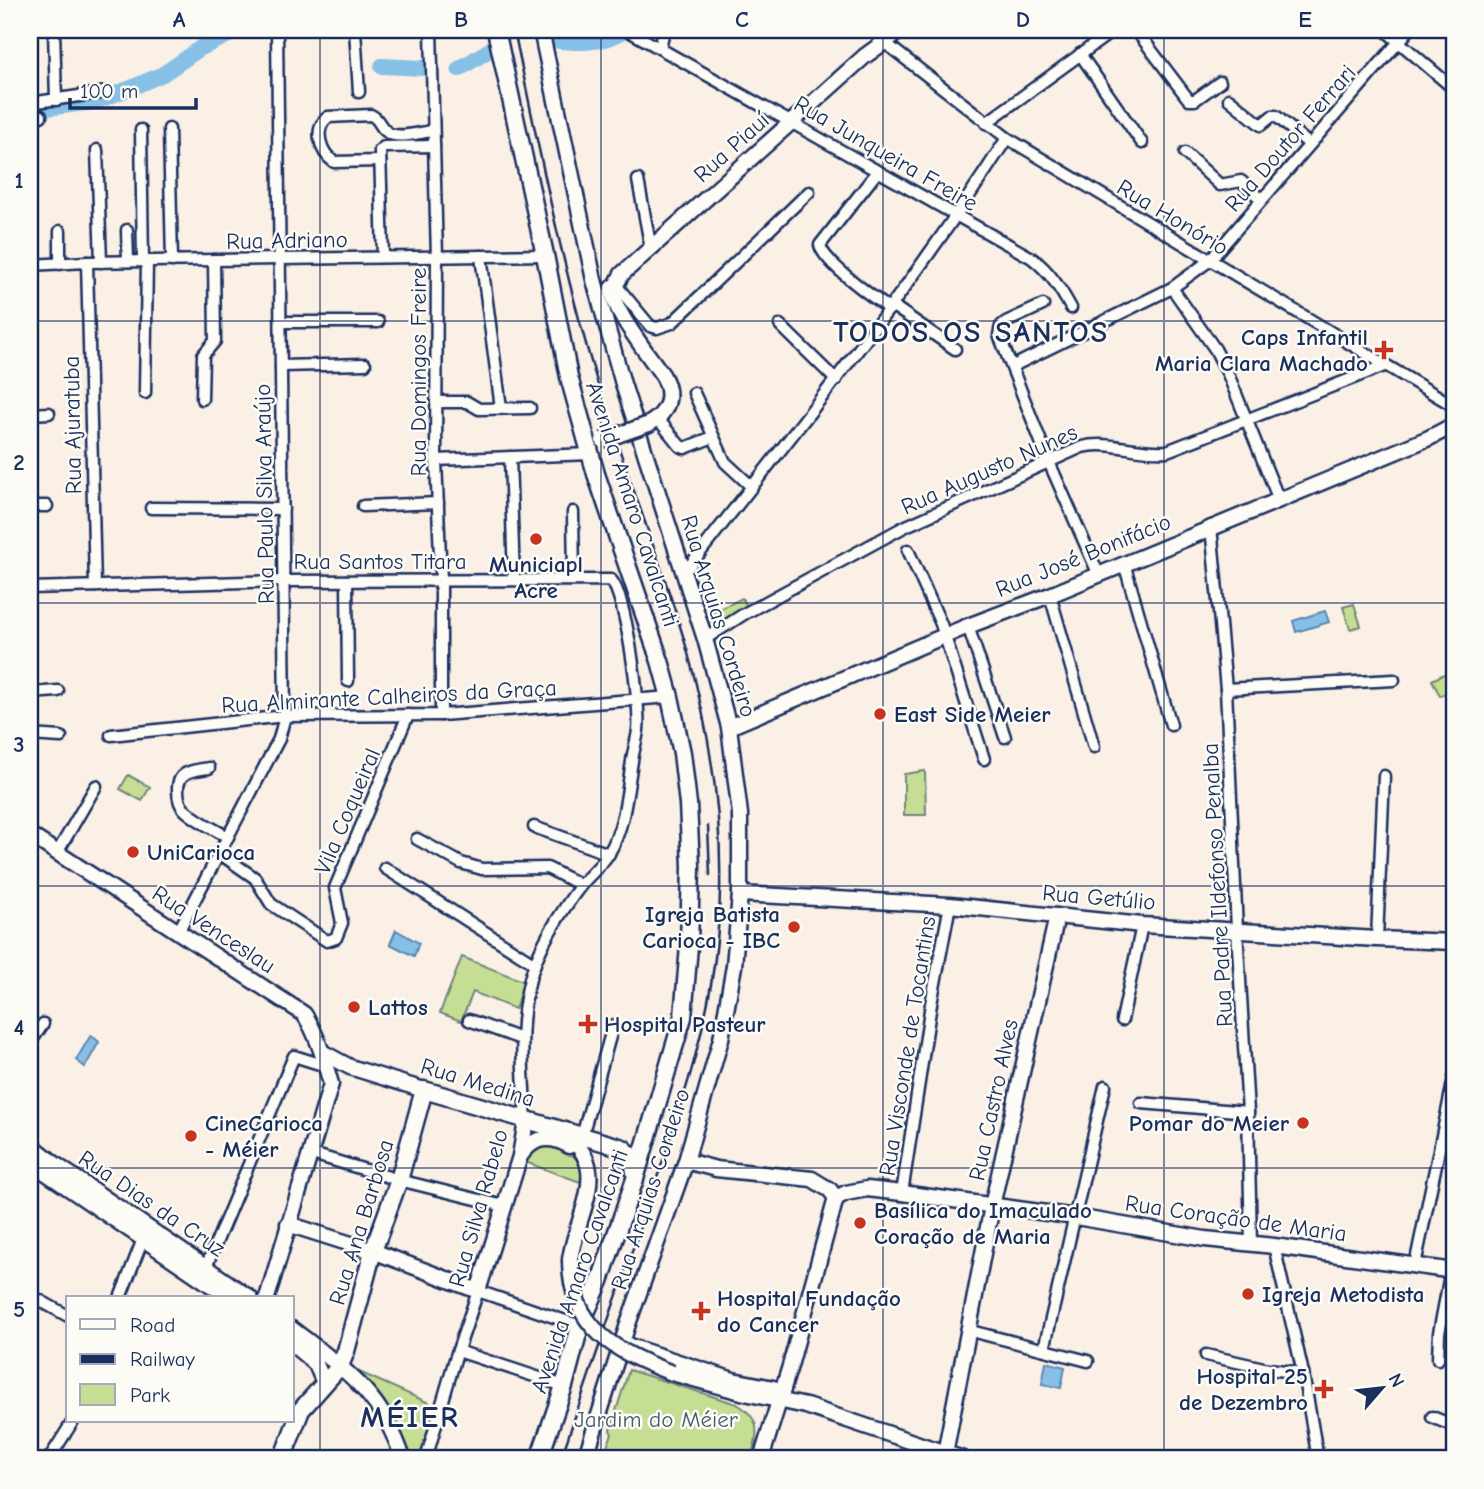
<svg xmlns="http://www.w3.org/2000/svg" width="1484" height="1489" viewBox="0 0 1484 1489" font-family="'Comic Neue',sans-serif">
<rect width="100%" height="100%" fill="#faf0e6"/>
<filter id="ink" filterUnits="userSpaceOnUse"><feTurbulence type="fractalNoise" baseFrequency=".0143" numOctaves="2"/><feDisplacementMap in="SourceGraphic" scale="14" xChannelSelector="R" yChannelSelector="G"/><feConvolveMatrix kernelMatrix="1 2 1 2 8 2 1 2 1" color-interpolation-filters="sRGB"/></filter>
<g filter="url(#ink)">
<g fill="#c5de94" stroke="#708679" stroke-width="2">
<polygon points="742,598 749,609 707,635 701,619"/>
<polygon points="1354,604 1361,626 1350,629 1343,607"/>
<polygon points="1454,669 1454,689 1440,696 1432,680"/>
<polygon points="925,771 926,815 904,815 904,774"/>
<polygon points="128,775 150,787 142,801 120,789"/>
<polygon points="462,957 525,982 515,1009 473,992 461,1021 440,1013"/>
<path d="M546,1143c20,6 40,14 34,39l-55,-20 5,-8z"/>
<polygon points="348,1367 436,1406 421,1459 413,1459 393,1414"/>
<path d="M629,1370l108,34c25,15 22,31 13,55h-148l10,-25 -2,-4z"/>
</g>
<g fill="#87c0e6" stroke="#5c86b0" stroke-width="2">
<polygon points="1325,611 1329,622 1296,632 1293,621"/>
<polygon points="396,930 419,943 414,956 390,944"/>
<polygon points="91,1035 99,1042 85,1067 76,1060"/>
<polygon points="1046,1362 1065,1367 1061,1388 1042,1384"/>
</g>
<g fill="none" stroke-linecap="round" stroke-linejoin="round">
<g stroke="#87c0e6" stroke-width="16">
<path d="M554,40c23,3 45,4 66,-7"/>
<polyline points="382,66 423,68"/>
<polyline points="459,69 491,49"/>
<polyline points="30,110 94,102 131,88 163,74 201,48 239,30"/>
</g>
<defs>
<g id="street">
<polyline points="54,30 56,100"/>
<polyline points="355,30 359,92"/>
<polyline points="431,30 437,257 436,460 441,580 441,715"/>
<path d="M627,30l405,228c18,14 28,30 39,50"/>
<polyline points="1136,30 1189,100 1195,100 1220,82"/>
<polyline points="1385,30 1454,89"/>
<polyline points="884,42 1007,138 1454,406"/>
<polyline points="660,48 664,30"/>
<polyline points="1080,54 1142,143"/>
<polyline points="1229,99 1261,125 1272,116 1276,116 1309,144"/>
<polyline points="30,103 107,92"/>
<polyline points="30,118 41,116"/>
<polyline points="986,123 1114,30"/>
<polyline points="169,129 172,261"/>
<polyline points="141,130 143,261"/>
<polyline points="97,150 101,262"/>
<polyline points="1185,153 1220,185 1241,181 1261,199"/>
<path d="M380,161l-46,1c-14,-10 -21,-33 -6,-45l43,-2c9,4 8,12 16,17 10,8 34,0 46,-1"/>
<path d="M878,171l-58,74c4,18 54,53 70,64"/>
<polyline points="638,180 651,249"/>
<polyline points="127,230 128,261"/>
<polyline points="60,231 60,264"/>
<polyline points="481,256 501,408"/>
<polyline points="383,257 380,150 384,147 434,146"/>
<polyline points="87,262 95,586"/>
<polyline points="30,265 87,262 545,255"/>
<polyline points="616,285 650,326 657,328 672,323 809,192"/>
<polyline points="1172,288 1215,349 1228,374 1279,500"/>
<polyline points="1043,305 1006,322 1001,326 999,335 1049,462 1098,573"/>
<polyline points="893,306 955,349"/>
<polyline points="281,322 378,322"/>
<polyline points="780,325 836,380"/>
<polyline points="281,366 365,364"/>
<polyline points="1013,366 1172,288 1209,261 1409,30"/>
<polyline points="145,393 147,261"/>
<polyline points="694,393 725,462 752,487"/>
<polyline points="202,399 203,355 215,341 214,260"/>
<polyline points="436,402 467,402 479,409 530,408"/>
<polyline points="30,414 49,413"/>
<polyline points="658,419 680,446 685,448 713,437"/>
<polyline points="510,457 514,579"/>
<polyline points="436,460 591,454"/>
<polyline points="30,506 47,506"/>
<polyline points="363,506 438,503"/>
<polyline points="151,508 283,509"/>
<polyline points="573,512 574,579"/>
<polyline points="1211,526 1226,689 1237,930 1248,1112 1251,1243"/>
<polyline points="908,550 941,624 984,759"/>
<polyline points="1124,563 1171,725"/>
<path d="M684,573c111,-142 226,-282 323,-435"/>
<polyline points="347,581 348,681"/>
<path d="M30,588l254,-7 327,-1c15,16 30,126 27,150 -1,10 -5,21 -6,31 -5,31 -7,65 -23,92 -7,12 -19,21 -28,32 -18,24 -35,50 -46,78 -19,52 -12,104 -9,158"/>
<polyline points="1050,595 1094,747"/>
<polyline points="968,626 1005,737"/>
<path d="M705,639l39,-25 160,-87 178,-80c27,-7 57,7 85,4l217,-85"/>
<polyline points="1226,689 1394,680"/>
<polyline points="30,693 58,691"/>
<polyline points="30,735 61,737"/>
<polyline points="111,735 285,716 441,715 670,697"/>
<path d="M209,768c-15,2 -32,3 -31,22 0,8 1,15 7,20 12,11 29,19 43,27"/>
<polyline points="534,827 609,854"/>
<polyline points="417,839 461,863 482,869 547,868 581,885"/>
<polyline points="57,853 96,786"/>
<polyline points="219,853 255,878 271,904 327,941 336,938 342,923 335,888 408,715"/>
<polyline points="385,868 535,964"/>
<polyline points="178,932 279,739 285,716 277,30"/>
<polyline points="1377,939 1384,776"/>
<polyline points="469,1020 521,1039"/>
<polyline points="1122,1020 1142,925"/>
<polyline points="30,1043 43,1024"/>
<polyline points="1141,1103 1248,1112"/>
<polyline points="582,1136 613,1026"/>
<polyline points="309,1153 399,1180 504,1206"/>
<polyline points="902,1193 931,1004 950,905"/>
<polyline points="1274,1246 1303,1373 1318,1459"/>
<polyline points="1415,1265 1454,1078"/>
<polyline points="206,1267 294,1056 326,1066"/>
<polyline points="30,1295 68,1316"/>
<polyline points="120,1298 143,1239"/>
<polyline points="967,1330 1088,1361"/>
<polyline points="1044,1349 1105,1086"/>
<polyline points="458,1351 564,1386"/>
<polyline points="1206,1355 1268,1369 1303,1373"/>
<polyline points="1438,1359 1439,1333 1451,1270"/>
<polyline points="1432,1417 1454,1426"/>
<polyline points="49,1459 73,1421"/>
<polyline points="426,1459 455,1359 478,1291 580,1326"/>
</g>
<g id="secondary">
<polyline points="541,30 594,280 623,384 705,639 729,727 740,814 740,894 734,966 721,1039 686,1161 628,1324 585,1459"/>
<polyline points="612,288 616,285 622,274 865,56 901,30"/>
<path d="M612,288c-2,19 39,70 51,88 11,20 5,37 -14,48"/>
<polyline points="729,727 968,626 1050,595 1429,438 1454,425"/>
<path d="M30,835l274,179c14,21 20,46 27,70l-64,214"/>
<polyline points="740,894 950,905 1142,925 1377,939 1454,942"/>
<polyline points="322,1052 350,1067 424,1090"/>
<path d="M560,1132c56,32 16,81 10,128"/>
<polyline points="30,1144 55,1164 250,1298"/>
<path d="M521,1155c12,-19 31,-20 48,-9"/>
<polyline points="686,1161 716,1169 812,1179 830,1190 836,1198"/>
<polyline points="30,1162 230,1298"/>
<polyline points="836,1198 846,1193 867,1189 902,1193 1076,1217 1205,1239 1274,1246 1454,1271"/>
<polyline points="288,1224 373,1251 478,1291 520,1156 526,1121"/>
<path d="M292,1329c52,40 90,64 111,130"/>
<polyline points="292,1344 316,1364 324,1383"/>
<polyline points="623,1344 733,1380 783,1390"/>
<polyline points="672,1373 745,1393 806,1406 963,1459"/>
<polyline points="761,1459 790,1366 836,1198"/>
<polyline points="944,1459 992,1206 1057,916"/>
</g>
<g id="primary">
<polyline points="496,30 545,255 569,377 596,474 660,661 670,697 682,753 688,804 691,866 689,946 683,1017 635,1179 600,1281 580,1326 564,1386 539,1459"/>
<polyline points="282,1459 301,1410 340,1366 346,1351 373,1251 399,1180 424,1090 623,1148 633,1157 635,1173"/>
</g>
</defs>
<use href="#street" stroke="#1b2f5e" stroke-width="15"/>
<use href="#secondary" stroke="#1b2f5e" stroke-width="19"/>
<use href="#primary" stroke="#1b2f5e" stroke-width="21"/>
<use href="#street" stroke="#fdfcf7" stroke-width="10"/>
<use href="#secondary" stroke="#fdfcf7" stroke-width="14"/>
<use href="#primary" stroke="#fdfcf7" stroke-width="16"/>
<g stroke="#1b2f5e" stroke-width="2.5">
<path d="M514,30c25,119 48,238 84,355 27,87 62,172 88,261 27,95 41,195 31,294 -8,85 -35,164 -62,244 -31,92 -64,183 -94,275"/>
<polyline points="708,826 710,875"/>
</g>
<defs>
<g id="secondary-bridge">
<polyline points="603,440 649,424"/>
<path d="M570,1260c0,68 46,92 102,113"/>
</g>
</defs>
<use href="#secondary-bridge" stroke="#1b2f5e" stroke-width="19" stroke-linecap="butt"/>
<use href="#secondary-bridge" stroke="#fdfcf7" stroke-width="14"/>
</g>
</g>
<path fill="none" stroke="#1b2f5e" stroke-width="2" stroke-opacity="0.55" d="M320,30v1429M601,30v1429M883,30v1429M1164,30v1429M30,321h1424M30,603h1424M30,886h1424M30,1168h1424"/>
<g fill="#c8321e" stroke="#fdfcf7" stroke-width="2.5">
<path d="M1380.5 339.5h7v7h7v7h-7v7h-7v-7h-7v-7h7z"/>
<circle cx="536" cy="539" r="7"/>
<circle cx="880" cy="714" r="7"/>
<circle cx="133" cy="852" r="7"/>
<circle cx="794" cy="927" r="7"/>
<circle cx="354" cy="1007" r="7"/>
<path d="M584.5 1013.5h7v7h7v7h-7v7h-7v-7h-7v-7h7z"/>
<circle cx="1303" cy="1123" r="7"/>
<circle cx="191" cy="1136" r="7"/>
<circle cx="860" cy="1223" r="7"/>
<circle cx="1248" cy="1294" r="7"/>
<path d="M697.5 1300.5h7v7h7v7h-7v7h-7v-7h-7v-7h7z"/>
<path d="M1320.5 1378.5h7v7h7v7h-7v7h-7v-7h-7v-7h7z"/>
</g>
<g text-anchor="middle" stroke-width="5" stroke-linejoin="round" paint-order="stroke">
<g font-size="23" fill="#1b2f5e" stroke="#fdfcf7">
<text transform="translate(1290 138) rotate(-49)" y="8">Rua Doutor Ferrari</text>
<text transform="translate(731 147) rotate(-42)" y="8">Rua Piauí</text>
<text transform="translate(886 153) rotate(30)" y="8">Rua Junqueira Freire</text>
<text transform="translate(1173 217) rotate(31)" y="8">Rua Honório</text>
<text transform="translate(287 240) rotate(-1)" y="8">Rua Adriano</text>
<text transform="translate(418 372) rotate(-90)" y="8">Rua Domingos Freire</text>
<text transform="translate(72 425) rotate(-91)" y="8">Rua Ajuratuba</text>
<text transform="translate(989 469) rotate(-24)" y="8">Rua Augusto Nunes</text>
<text transform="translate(264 494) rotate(-91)" y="8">Rua Paulo Silva Araújo</text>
<text transform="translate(633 504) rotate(72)" y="8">Avenida Amaro Cavalcanti</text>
<text transform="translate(1083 555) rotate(-22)" y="8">Rua José Bonifácio</text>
<text x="380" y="569">Rua Santos Titara</text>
<text transform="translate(719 616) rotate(73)" y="8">Rua Arquias Cordeiro</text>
<text transform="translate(389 696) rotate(-3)" y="8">Rua Almirante Calheiros da Graça</text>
<text transform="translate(347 811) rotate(-67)" y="8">Vila Coqueiral</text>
<text transform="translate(1217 885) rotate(-93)" y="8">Rua Padre Ildefonso Penalba</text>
<text transform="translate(1099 897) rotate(5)" y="8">Rua Getúlio</text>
<text transform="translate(214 929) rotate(33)" y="8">Rua Venceslau</text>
<text transform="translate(907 1046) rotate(-81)" y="8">Rua Visconde de Tocantins</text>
<text transform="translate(478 1082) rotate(17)" y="8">Rua Medina</text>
<text transform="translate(993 1100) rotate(-78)" y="8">Rua Castro Alves</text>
<text transform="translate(650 1189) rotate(-72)" y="8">Rua Arquias Cordeiro</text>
<text transform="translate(152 1203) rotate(34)" y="8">Rua Dias da Cruz</text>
<text transform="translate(478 1208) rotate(-74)" y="8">Rua Silva Rabelo</text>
<text transform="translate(1236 1218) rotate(8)" y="8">Rua Coração de Maria</text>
<text transform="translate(361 1222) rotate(-73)" y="8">Rua Ana Barbosa</text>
<text transform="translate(579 1271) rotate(-71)" y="8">Avenida Amaro Cavalcanti</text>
</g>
<g font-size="23" font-weight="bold" fill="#1b2f5e" stroke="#fdfcf7" text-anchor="start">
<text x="1368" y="345" text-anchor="end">Caps Infantil<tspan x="1368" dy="26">Maria Clara Machado</tspan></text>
<text x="536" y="572" text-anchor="middle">Municiapl<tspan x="536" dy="26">Acre</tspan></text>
<text x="894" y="722">East Side Meier</text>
<text x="147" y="860">UniCarioca</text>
<text x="780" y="922" text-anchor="end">Igreja Batista<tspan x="780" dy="26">Carioca - IBC</tspan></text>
<text x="368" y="1015">Lattos</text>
<text x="604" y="1032">Hospital Pasteur</text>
<text x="205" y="1131">CineCarioca<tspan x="205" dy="26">- Méier</tspan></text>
<text x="1289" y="1131" text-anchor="end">Pomar do Meier</text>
<text x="874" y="1218">Basílica do Imaculado<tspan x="874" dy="26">Coração de Maria</tspan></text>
<text x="1262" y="1302">Igreja Metodista</text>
<text x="717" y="1306">Hospital Fundação<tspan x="717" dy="26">do Cancer</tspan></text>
<text x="1308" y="1384" text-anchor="end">Hospital 25<tspan x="1308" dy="26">de Dezembro</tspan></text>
</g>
<g font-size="23" fill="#465b6c" stroke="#fdfcf7">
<text x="656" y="1427">Jardim do Méier</text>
</g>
<g font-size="30" font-weight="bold" letter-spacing="2" fill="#1b2f5e" stroke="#fdfcf7">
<text x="971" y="342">TODOS OS SANTOS</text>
<text x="410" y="1427">MÉIER</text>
</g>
</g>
<rect width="1484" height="1489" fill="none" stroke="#fdfcf7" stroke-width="77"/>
<rect x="66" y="1296" width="228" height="126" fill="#fdfcf7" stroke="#a3aaba" stroke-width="2"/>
<rect x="80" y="1319" width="35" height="10" fill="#fdfcf7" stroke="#a3aaba" stroke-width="2"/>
<text x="130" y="1332" font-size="21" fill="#1b2f5e">Road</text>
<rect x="80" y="1354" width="35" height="10" fill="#1b2f5e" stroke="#a3aaba" stroke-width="2"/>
<text x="130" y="1366" font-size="21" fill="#1b2f5e">Railway</text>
<rect x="80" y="1384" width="35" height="21" fill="#c5de94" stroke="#a3aaba" stroke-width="2"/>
<text x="130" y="1402" font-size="21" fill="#1b2f5e">Park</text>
<g transform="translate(1382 1388) rotate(62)" stroke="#fdfcf7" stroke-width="5" paint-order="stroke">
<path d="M0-5L12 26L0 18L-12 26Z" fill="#1b2f5e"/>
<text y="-10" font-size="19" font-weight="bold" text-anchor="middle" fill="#1b2f5e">N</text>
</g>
<path d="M70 98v10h126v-10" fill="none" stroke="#1b2f5e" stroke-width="3.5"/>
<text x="80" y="98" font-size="21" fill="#1b2f5e" stroke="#fdfcf7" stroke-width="5" paint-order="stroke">100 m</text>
<rect x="38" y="38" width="1408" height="1412" fill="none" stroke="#1b2f5e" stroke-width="2.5"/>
<g font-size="23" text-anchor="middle" font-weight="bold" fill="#1b2f5e">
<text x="179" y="27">A</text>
<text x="461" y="27">B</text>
<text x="742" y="27">C</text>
<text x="1023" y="27">D</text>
<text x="1305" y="27">E</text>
<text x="19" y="188">1</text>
<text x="19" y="470">2</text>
<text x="19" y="752">3</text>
<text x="19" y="1035">4</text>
<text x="19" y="1317">5</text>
</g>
</svg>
